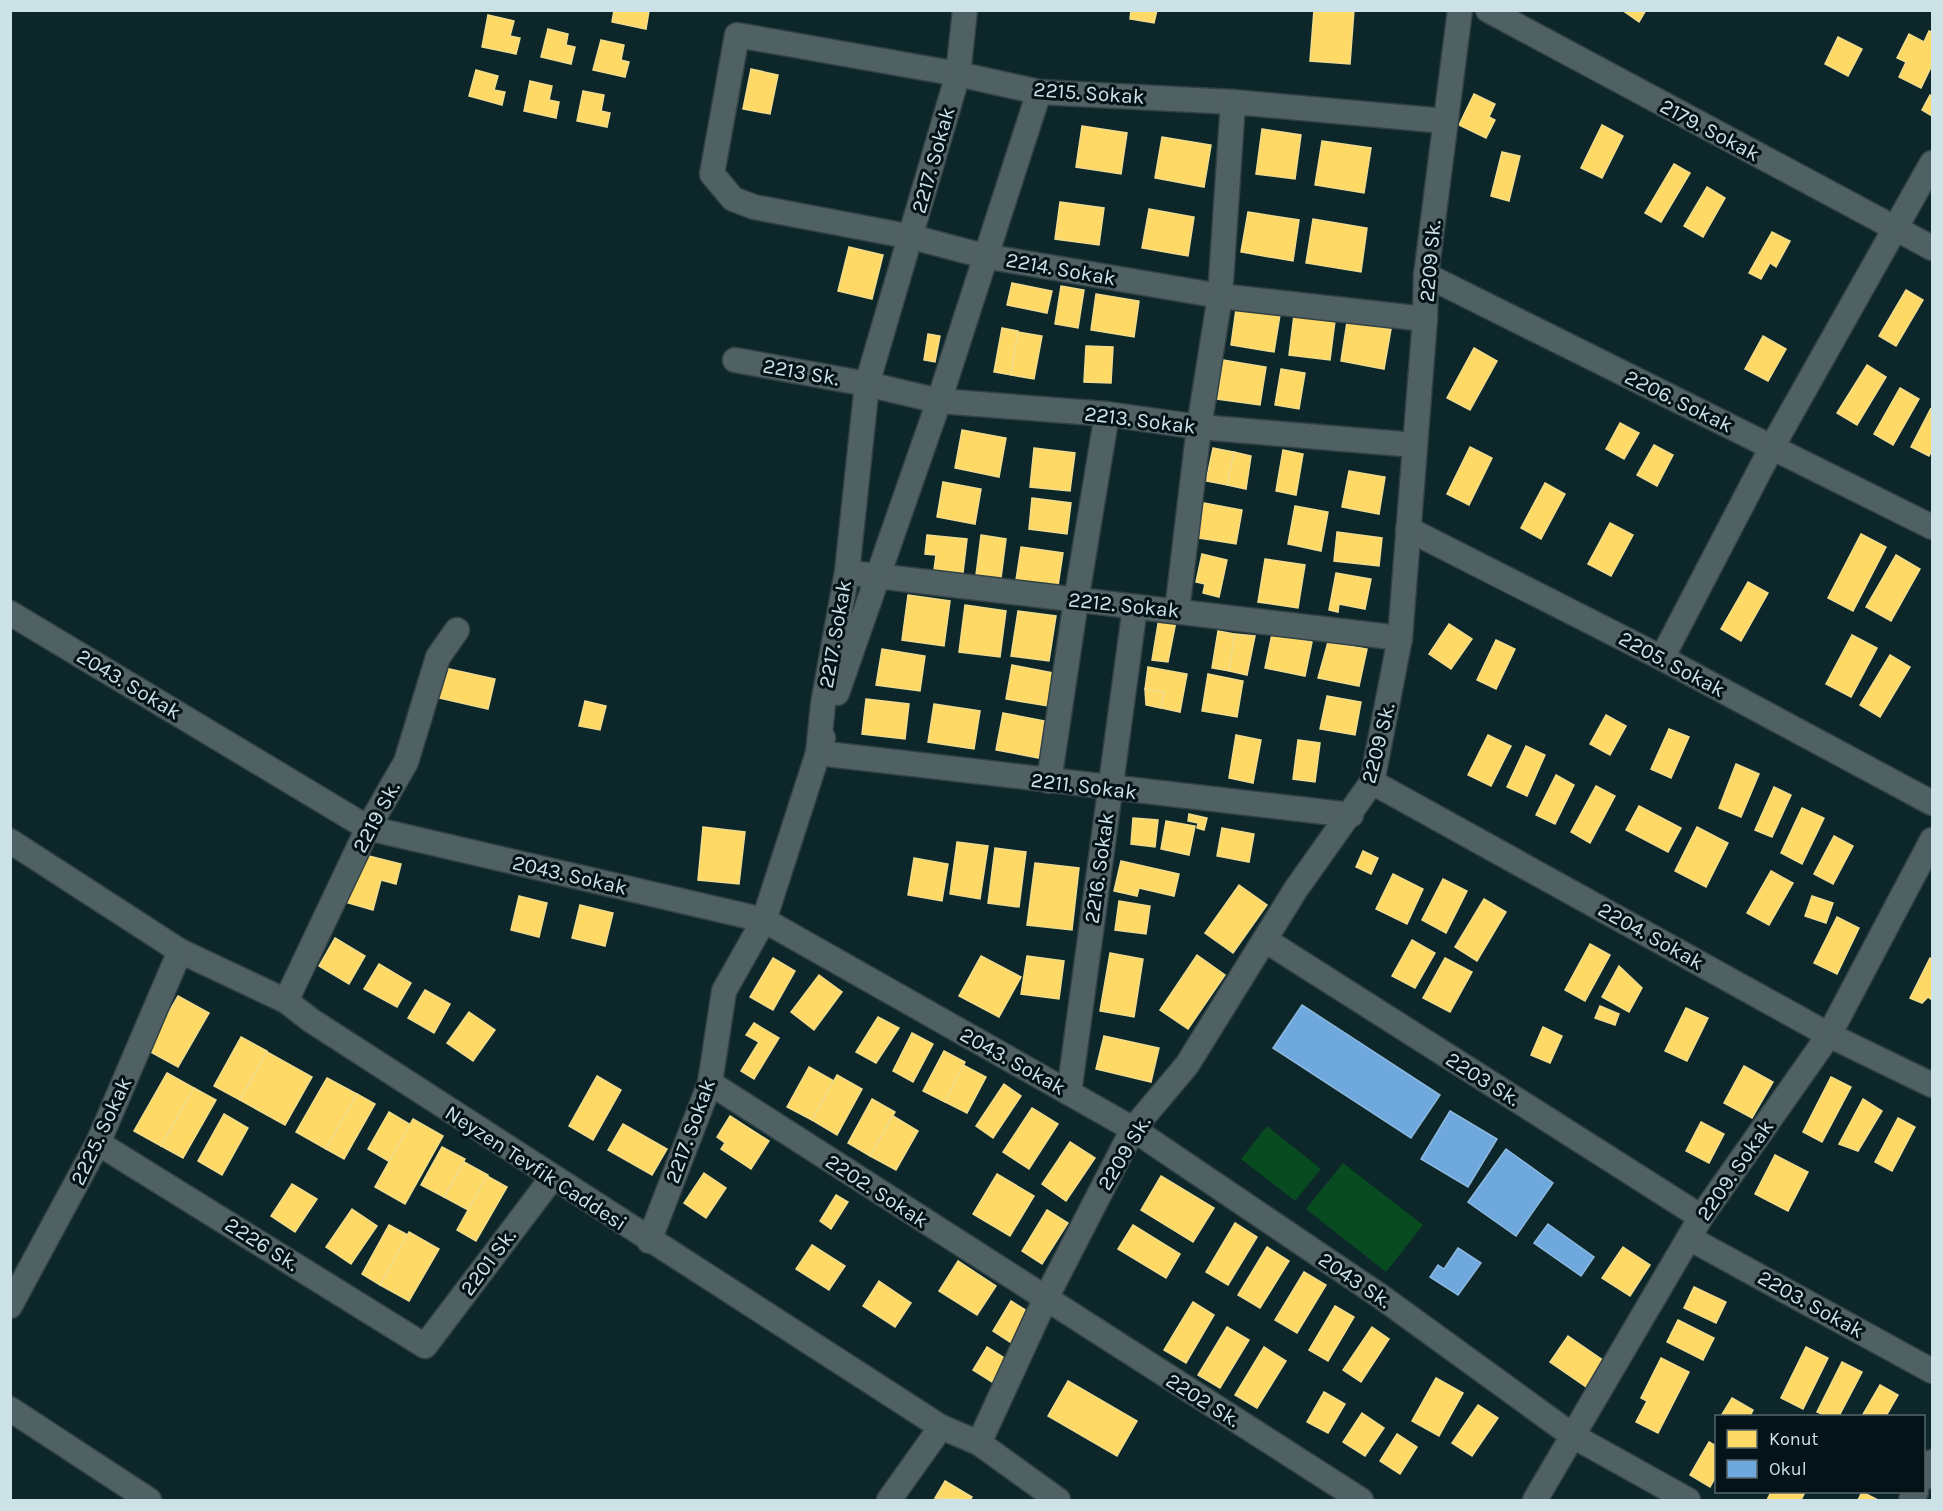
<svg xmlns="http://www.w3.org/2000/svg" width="1943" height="1511" viewBox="0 0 1943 1511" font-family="Karla,sans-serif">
<rect width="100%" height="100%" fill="#0d2629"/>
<g fill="#084b21">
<polygon points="1267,1126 1321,1169 1295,1201 1241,1159"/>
<polygon points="1343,1163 1423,1225 1386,1272 1306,1209"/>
</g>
<g fill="#ffd966" stroke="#f0dc8c" stroke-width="1.5">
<polygon points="614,10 649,11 646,29 612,22"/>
<polygon points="1131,10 1157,10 1154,23 1130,19"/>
<polygon points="1314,10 1354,10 1350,64 1310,61"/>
<polygon points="1622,10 1646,10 1639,22"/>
<polygon points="488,15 514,21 510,36 520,38 516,54 482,47"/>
<polygon points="548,29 568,34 566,45 575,47 571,64 541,57"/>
<polygon points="1929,31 1932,32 1932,65 1921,88 1899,77 1906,62 1897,58 1909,34 1924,42"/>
<polygon points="1838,37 1862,49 1848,76 1825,64"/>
<polygon points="601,40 624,45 621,60 629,62 625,77 593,70"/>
<polygon points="751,69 778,75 770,114 743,109"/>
<polygon points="476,70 498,76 494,90 505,92 502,105 469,96"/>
<polygon points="530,81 552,86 549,100 559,102 556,118 524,111"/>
<polygon points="583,91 604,95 601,111 610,113 607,127 577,121"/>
<polygon points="1474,94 1495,104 1489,117 1495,120 1486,138 1459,125"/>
<polygon points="1930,95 1932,97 1932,116 1922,110"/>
<polygon points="1602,125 1623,136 1602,178 1581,168"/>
<polygon points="1082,126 1127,133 1121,174 1076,167"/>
<polygon points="1262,129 1301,135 1295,179 1256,174"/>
<polygon points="1162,137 1211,145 1204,187 1155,178"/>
<polygon points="1322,141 1371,148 1364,193 1315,185"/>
<polygon points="1502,152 1520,156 1509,201 1491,196"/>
<polygon points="1674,164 1690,173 1661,222 1645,213"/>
<polygon points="1707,187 1725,198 1703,237 1684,226"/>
<polygon points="1060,202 1104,208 1099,245 1055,239"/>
<polygon points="1149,209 1194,217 1188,256 1142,248"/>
<polygon points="1248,212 1299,220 1293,261 1241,252"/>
<polygon points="1313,219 1367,228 1361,272 1306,263"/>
<polygon points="1772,232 1790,241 1776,267 1770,263 1761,279 1749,273"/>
<polygon points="849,247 883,255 872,299 838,291"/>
<polygon points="1012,283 1052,291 1047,313 1007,305"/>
<polygon points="1061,286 1084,290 1078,328 1055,324"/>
<polygon points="1906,290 1923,300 1896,346 1879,336"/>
<polygon points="1096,294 1139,301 1134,337 1091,330"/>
<polygon points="1236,309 1280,315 1274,352 1231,345"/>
<polygon points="1294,315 1335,321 1330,360 1289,355"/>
<polygon points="1347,322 1391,329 1384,369 1341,361"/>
<polygon points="1002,328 1018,331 1011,375 994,372"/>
<polygon points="1018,332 1042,336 1034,379 1011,375"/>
<polygon points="928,334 940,336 935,362 924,360"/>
<polygon points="1763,336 1786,349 1768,381 1745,369"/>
<polygon points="1086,346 1113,347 1111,383 1084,382"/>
<polygon points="1474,348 1497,361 1470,410 1447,398"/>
<polygon points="1223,360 1266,367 1260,405 1217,399"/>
<polygon points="1867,365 1886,377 1857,425 1837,413"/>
<polygon points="1281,369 1305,373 1299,409 1275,405"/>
<polygon points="1900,388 1919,399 1893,445 1874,434"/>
<polygon points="1931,408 1932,450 1929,456 1911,447"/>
<polygon points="1620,423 1639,433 1624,459 1606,449"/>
<polygon points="962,430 1006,438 999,477 955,468"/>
<polygon points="1654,445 1673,455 1657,486 1637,475"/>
<polygon points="1470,447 1492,458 1469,505 1447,494"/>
<polygon points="1034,448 1075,453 1070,491 1030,487"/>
<polygon points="1213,448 1234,452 1227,485 1206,481"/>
<polygon points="1283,450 1303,454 1296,495 1276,491"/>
<polygon points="1234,452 1251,456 1246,489 1227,485"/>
<polygon points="1349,471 1385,477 1379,514 1342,507"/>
<polygon points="943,482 981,489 975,524 937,517"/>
<polygon points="1545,483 1565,494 1541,539 1521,528"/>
<polygon points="1032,498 1071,503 1067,534 1029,529"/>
<polygon points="1204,503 1242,510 1236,544 1198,538"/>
<polygon points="1295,506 1328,512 1321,551 1288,544"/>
<polygon points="1610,523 1633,535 1611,576 1588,564"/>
<polygon points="1337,532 1382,538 1379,566 1334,561"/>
<polygon points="1861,534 1886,547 1853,611 1828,598"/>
<polygon points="927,535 967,539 963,573 934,570 936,555 925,554"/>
<polygon points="981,535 1006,539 1001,578 976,575"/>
<polygon points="1021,547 1063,553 1058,586 1016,580"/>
<polygon points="1202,554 1227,560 1219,597 1203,593 1205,584 1196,582"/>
<polygon points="1896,555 1920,569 1891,621 1866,607"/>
<polygon points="1265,559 1305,565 1298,608 1258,602"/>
<polygon points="1336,573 1371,579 1365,609 1339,604 1338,612 1329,610"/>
<polygon points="1748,582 1768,593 1741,641 1721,629"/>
<polygon points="908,595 950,601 944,646 902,640"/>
<polygon points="965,605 1006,611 1000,657 959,652"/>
<polygon points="1018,611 1056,616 1049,661 1011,656"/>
<polygon points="1159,618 1176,621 1168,662 1152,660"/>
<polygon points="1449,624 1472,639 1451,669 1429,654"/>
<polygon points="1218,631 1235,634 1229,671 1212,668"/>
<polygon points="1295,633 1294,638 1312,642 1305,676 1265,668 1272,634"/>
<polygon points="1235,634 1255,636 1247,675 1229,671"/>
<polygon points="1852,635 1877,648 1851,697 1826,684"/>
<polygon points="1496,640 1515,649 1496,689 1477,680"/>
<polygon points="1328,642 1367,649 1359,686 1318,678"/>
<polygon points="882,649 925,656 920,691 876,685"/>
<polygon points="1890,655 1910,667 1880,717 1860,705"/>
<polygon points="1012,665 1054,673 1048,706 1006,699"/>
<polygon points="1148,667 1187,674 1180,712 1161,708 1164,692 1145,689"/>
<polygon points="445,668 495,679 488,709 439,698"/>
<polygon points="1208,674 1243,681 1237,717 1202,711"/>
<polygon points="1145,689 1164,692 1161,708 1146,705"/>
<polygon points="1327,696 1361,702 1355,735 1320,729"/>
<polygon points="866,699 909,704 905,739 862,734"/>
<polygon points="585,701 606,706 600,730 579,726"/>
<polygon points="934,704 980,711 974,749 928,742"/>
<polygon points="1003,713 1045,721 1039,758 996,750"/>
<polygon points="1606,715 1626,726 1610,755 1590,744"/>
<polygon points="1669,729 1689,737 1671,778 1651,769"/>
<polygon points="1236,735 1261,740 1253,783 1229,778"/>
<polygon points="1488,735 1511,746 1491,786 1468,775"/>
<polygon points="1298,740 1320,743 1315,782 1293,779"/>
<polygon points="1526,746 1545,755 1527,796 1507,787"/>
<polygon points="1736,764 1759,774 1741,817 1719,808"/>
<polygon points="1556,775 1574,785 1555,824 1536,815"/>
<polygon points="1596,786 1615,796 1590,843 1571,832"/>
<polygon points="1774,787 1791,795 1772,837 1755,830"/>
<polygon points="1639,806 1681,828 1668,852 1626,830"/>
<polygon points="1802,808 1824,818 1802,864 1781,853"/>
<polygon points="1189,814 1207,818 1204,830 1197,828 1198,823 1188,821"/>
<polygon points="1133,818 1158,820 1155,847 1131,844"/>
<polygon points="1166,821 1195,826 1189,855 1161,849"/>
<polygon points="703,827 745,832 739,884 698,880"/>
<polygon points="1697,827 1728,843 1706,887 1675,871"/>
<polygon points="1222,828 1254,834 1249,862 1217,856"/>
<polygon points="1834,836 1853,846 1833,884 1814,874"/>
<polygon points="957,842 988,846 980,899 950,894"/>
<polygon points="995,848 1026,852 1019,907 988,903"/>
<polygon points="1363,851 1378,858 1371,874 1356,867"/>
<polygon points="357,853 401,864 396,884 381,880 373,910 345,902"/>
<polygon points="914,858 948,864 942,901 908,895"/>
<polygon points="1121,861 1179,874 1174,896 1139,888 1137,896 1114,891"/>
<polygon points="1035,863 1079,868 1072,930 1027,925"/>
<polygon points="1771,871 1793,883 1769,925 1747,913"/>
<polygon points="1393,874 1423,889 1407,924 1376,909"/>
<polygon points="1443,879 1467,891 1446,933 1422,920"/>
<polygon points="1239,885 1267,905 1233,953 1205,933"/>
<polygon points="519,896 547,903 539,937 511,930"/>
<polygon points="1812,896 1833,903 1826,923 1805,916"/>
<polygon points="1484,899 1506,912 1477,961 1455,947"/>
<polygon points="1119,901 1150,906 1146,934 1115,930"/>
<polygon points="580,905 613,913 605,946 572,938"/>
<polygon points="1837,917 1859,928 1837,974 1814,963"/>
<polygon points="335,938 365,956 349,984 319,966"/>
<polygon points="1412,940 1435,953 1415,988 1392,976"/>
<polygon points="1590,944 1610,955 1585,1001 1565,990"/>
<polygon points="1110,953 1143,959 1134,1017 1100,1011"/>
<polygon points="1197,955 1225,975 1188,1029 1160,1010"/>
<polygon points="981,956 1021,977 999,1017 959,996"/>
<polygon points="1027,956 1064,961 1059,999 1021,994"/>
<polygon points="773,958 795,971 773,1010 750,997"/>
<polygon points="1445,958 1472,972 1450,1012 1423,998"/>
<polygon points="1930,958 1932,960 1932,1000 1928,997 1922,1003 1910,998"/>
<polygon points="379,964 411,983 397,1007 364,989"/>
<polygon points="1619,966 1642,988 1629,1012 1602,997"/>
<polygon points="819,975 842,992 814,1030 791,1012"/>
<polygon points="425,990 450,1004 434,1033 408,1018"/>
<polygon points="178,996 209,1013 178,1067 147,1050"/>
<polygon points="1600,1006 1619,1014 1615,1025 1595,1018"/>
<polygon points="1686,1008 1708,1018 1687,1061 1665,1051"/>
<polygon points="469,1012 495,1030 473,1061 447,1043"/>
<polygon points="878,1017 899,1028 876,1063 856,1052"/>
<polygon points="754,1023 779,1038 754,1079 741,1071 759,1042 746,1035"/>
<polygon points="1543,1027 1562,1036 1550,1063 1531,1055"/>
<polygon points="912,1033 933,1044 913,1082 893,1071"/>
<polygon points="1104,1036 1159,1048 1151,1082 1096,1069"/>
<polygon points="241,1037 267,1051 240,1100 214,1086"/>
<polygon points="944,1051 965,1062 945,1102 923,1091"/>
<polygon points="267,1052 312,1077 285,1125 240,1100"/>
<polygon points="963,1065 986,1077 967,1113 945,1102"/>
<polygon points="1744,1066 1773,1082 1752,1118 1724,1103"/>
<polygon points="809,1067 834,1081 812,1120 787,1107"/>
<polygon points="167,1073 194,1088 161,1146 134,1131"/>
<polygon points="837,1075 862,1089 837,1135 812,1120"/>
<polygon points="597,1076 621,1090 593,1140 569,1126"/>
<polygon points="1831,1077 1851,1087 1822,1142 1803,1132"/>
<polygon points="327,1078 357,1094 326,1149 296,1132"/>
<polygon points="1004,1084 1021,1096 993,1138 976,1126"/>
<polygon points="194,1088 216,1100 183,1158 161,1146"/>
<polygon points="357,1094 375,1104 344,1159 326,1149"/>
<polygon points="872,1099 895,1112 870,1156 848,1143"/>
<polygon points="1863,1099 1882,1111 1858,1151 1839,1144"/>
<polygon points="1032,1108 1058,1124 1029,1169 1003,1152"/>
<polygon points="389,1112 411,1125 390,1162 368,1149"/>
<polygon points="224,1114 248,1128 222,1175 198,1161"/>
<polygon points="730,1116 769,1141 751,1169 721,1149 725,1143 717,1137"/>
<polygon points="893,1116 918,1131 896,1170 870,1156"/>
<polygon points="1898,1118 1915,1127 1892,1171 1875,1162"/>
<polygon points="413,1119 443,1136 405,1204 375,1187"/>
<polygon points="1701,1122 1724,1134 1709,1163 1686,1151"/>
<polygon points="623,1124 667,1149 652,1175 608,1150"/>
<polygon points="1070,1142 1095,1158 1066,1201 1042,1184"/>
<polygon points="442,1147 465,1159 444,1197 421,1185"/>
<polygon points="1775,1155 1808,1172 1788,1211 1755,1194"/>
<polygon points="464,1162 488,1175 468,1210 444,1197"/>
<polygon points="704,1173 726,1188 706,1218 684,1203"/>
<polygon points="997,1174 1034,1196 1010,1236 973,1214"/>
<polygon points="487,1176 507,1187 476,1241 457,1230"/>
<polygon points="1161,1176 1214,1208 1193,1242 1141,1210"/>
<polygon points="292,1184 317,1199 295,1232 271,1216"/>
<polygon points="836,1195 848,1202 831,1229 820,1221"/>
<polygon points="352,1209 377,1226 351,1264 326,1247"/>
<polygon points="1047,1210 1068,1223 1042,1264 1022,1251"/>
<polygon points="1235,1223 1257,1237 1228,1285 1206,1272"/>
<polygon points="389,1225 408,1235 380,1285 362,1274"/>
<polygon points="1133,1225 1180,1254 1166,1278 1118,1249"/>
<polygon points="409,1232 439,1249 409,1301 380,1285"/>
<polygon points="812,1245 845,1266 829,1290 796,1269"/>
<polygon points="1267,1247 1289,1261 1260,1308 1238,1295"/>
<polygon points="1623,1247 1650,1265 1630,1296 1602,1278"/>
<polygon points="958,1261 996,1286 977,1315 939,1291"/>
<polygon points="1304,1272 1326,1285 1297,1333 1275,1320"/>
<polygon points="879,1281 911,1303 895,1327 863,1306"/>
<polygon points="1694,1287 1726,1302 1716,1323 1684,1308"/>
<polygon points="1011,1301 1032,1314 1013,1344 993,1331"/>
<polygon points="1193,1302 1214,1315 1186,1363 1164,1350"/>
<polygon points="1335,1306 1354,1317 1328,1361 1309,1350"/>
<polygon points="1678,1320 1714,1338 1703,1360 1667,1342"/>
<polygon points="1227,1327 1249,1340 1220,1388 1198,1375"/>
<polygon points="1372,1327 1389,1339 1361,1382 1343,1370"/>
<polygon points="1568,1336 1607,1363 1589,1389 1550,1362"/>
<polygon points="987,1347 1006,1359 992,1382 973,1370"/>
<polygon points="1264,1347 1286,1361 1257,1408 1235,1395"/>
<polygon points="1806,1347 1828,1358 1803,1409 1781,1398"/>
<polygon points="1661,1358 1689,1372 1658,1433 1636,1422 1647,1401 1641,1398"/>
<polygon points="1842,1362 1862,1372 1839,1416 1826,1416 1817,1412"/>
<polygon points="1436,1378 1463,1393 1439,1436 1412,1421"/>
<polygon points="1068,1381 1137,1421 1117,1456 1048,1416"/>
<polygon points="1880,1385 1898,1395 1886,1416 1862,1416"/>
<polygon points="1324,1392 1345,1404 1328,1433 1307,1422"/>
<polygon points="1732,1398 1753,1410 1750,1416 1721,1416"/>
<polygon points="1478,1405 1498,1418 1472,1456 1452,1443"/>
<polygon points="1362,1413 1384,1428 1365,1456 1343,1442"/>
<polygon points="1397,1434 1417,1447 1400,1474 1380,1461"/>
<polygon points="1709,1442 1716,1446 1716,1476 1710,1487 1690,1475"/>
<polygon points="945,1481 972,1497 970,1500 935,1498"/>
<polygon points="1771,1492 1805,1492 1801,1500 1767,1500"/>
<polygon points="1862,1492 1878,1500 1858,1500"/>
</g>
<g fill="#6fa8dc" stroke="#8bb9df" stroke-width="1.5">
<polygon points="1302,1005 1440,1095 1411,1138 1273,1048"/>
<polygon points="1450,1111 1497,1139 1468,1187 1421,1159"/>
<polygon points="1506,1149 1553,1183 1516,1236 1468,1202"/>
<polygon points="1548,1224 1594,1257 1581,1276 1534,1243"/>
<polygon points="1458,1248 1481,1263 1458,1295 1430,1277 1438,1265 1444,1269"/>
</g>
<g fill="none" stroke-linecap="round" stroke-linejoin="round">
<defs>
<g id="minor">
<polyline points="1488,10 1932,248"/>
<polyline points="1426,275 1932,527"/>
<polyline points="1425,319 1220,296 984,256 912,237 754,207 733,199 712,174 737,35 958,74 1039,92 1233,102 1445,121"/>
<polyline points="735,360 867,384 939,401 1107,414 1199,427 1415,445"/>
<polyline points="1408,529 1662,658 1932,803"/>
<polyline points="860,574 1400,638"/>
<polyline points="1177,611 1199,427 1220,296 1233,102"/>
<polyline points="10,613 368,828 764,920 1133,1129 1380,1296 1573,1436 1688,1500"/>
<polyline points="1662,658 1772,447 1932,163"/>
<polyline points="837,693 939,401 1039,92"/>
<polyline points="823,738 818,753 1351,815"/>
<polyline points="1049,781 1076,601 1107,414"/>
<polyline points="1372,782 1829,1035 1932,1085"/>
<polyline points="10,841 180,951 286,1001 312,1021 941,1427 979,1443 1058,1500"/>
<polyline points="1265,940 1701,1217"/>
<polyline points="286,1001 368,828 406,762 438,657 457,630"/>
<polyline points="710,1083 1361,1500"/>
<polyline points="1069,1093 1135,607"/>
<polyline points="98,1143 425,1346 552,1178"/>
<polyline points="1689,1238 1932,1371"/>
<polyline points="649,1241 710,1083 724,991 764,920 818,753 823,704 847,572 867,384 958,74 965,10"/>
<polyline points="10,1306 98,1143 180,951"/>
<polyline points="10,1409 149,1500"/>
<polyline points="979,1443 1045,1300 1133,1129 1187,1065 1296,889 1372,782 1400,638 1425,319 1426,275 1460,10"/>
<polyline points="1924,1478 1932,1462"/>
<polyline points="889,1500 941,1427"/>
<polyline points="1535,1500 1701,1217 1829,1035 1932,840"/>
<polyline points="1911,1500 1916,1492"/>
</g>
</defs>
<use href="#minor" stroke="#314144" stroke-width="27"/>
<use href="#minor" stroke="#506164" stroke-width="24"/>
</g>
<g text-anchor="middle" stroke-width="6" stroke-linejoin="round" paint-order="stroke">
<g font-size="21" fill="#cce2e6" stroke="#041317">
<text transform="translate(1089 93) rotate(4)" y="7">2215. Sokak</text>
<text transform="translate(1710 130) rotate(28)" y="7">2179. Sokak</text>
<text transform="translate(933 160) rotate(-74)" y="7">2217. Sokak</text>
<text transform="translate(1430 261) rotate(-85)" y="7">2209 Sk.</text>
<text transform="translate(1061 269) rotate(10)" y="7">2214. Sokak</text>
<text transform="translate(801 372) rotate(10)" y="7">2213 Sk.</text>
<text transform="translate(1679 401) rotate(26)" y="7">2206. Sokak</text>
<text transform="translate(1140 420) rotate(7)" y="7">2213. Sokak</text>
<text transform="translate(1124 605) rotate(6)" y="7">2212. Sokak</text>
<text transform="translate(835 634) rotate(-80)" y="7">2217. Sokak</text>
<text transform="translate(1672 664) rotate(28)" y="7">2205. Sokak</text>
<text transform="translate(129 684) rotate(31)" y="7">2043. Sokak</text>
<text transform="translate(1378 743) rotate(-76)" y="7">2209 Sk.</text>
<text transform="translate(1084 786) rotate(7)" y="7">2211. Sokak</text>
<text transform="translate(376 817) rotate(-62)" y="7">2219 Sk.</text>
<text transform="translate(1099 868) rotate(-82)" y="7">2216. Sokak</text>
<text transform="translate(570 875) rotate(13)" y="7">2043. Sokak</text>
<text transform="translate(1651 936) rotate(29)" y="7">2204. Sokak</text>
<text transform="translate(1013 1061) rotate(29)" y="7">2043. Sokak</text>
<text transform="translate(1483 1079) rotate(32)" y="7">2203 Sk.</text>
<text transform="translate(101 1131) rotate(-65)" y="7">2225. Sokak</text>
<text transform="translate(690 1131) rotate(-70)" y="7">2217. Sokak</text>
<text transform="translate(1124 1153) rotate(-59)" y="7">2209 Sk.</text>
<text transform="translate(536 1168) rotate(33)" y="7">Neyzen Tevfik Caddesi</text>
<text transform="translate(1735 1170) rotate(-55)" y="7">2209. Sokak</text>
<text transform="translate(877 1191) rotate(33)" y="7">2202. Sokak</text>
<text transform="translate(262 1244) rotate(32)" y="7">2226 Sk.</text>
<text transform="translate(488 1262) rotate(-53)" y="7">2201 Sk.</text>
<text transform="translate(1355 1280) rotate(34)" y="7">2043 Sk.</text>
<text transform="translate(1811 1304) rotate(29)" y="7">2203. Sokak</text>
<text transform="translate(1203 1400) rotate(32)" y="7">2202 Sk.</text>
</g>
</g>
<rect width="1943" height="1511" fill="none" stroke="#cce2e6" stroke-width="24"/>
<rect x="1715" y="1415" width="210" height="78" fill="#041317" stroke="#54666a" stroke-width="1.5"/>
<rect x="1727" y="1430" width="30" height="18" fill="#ffd966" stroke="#54666a" stroke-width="1.5"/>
<text x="1769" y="1445" font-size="18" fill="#cce2e6">Konut</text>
<rect x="1727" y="1460" width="30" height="18" fill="#6fa8dc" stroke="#54666a" stroke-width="1.5"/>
<text x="1769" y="1475" font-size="18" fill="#cce2e6">Okul</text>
</svg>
